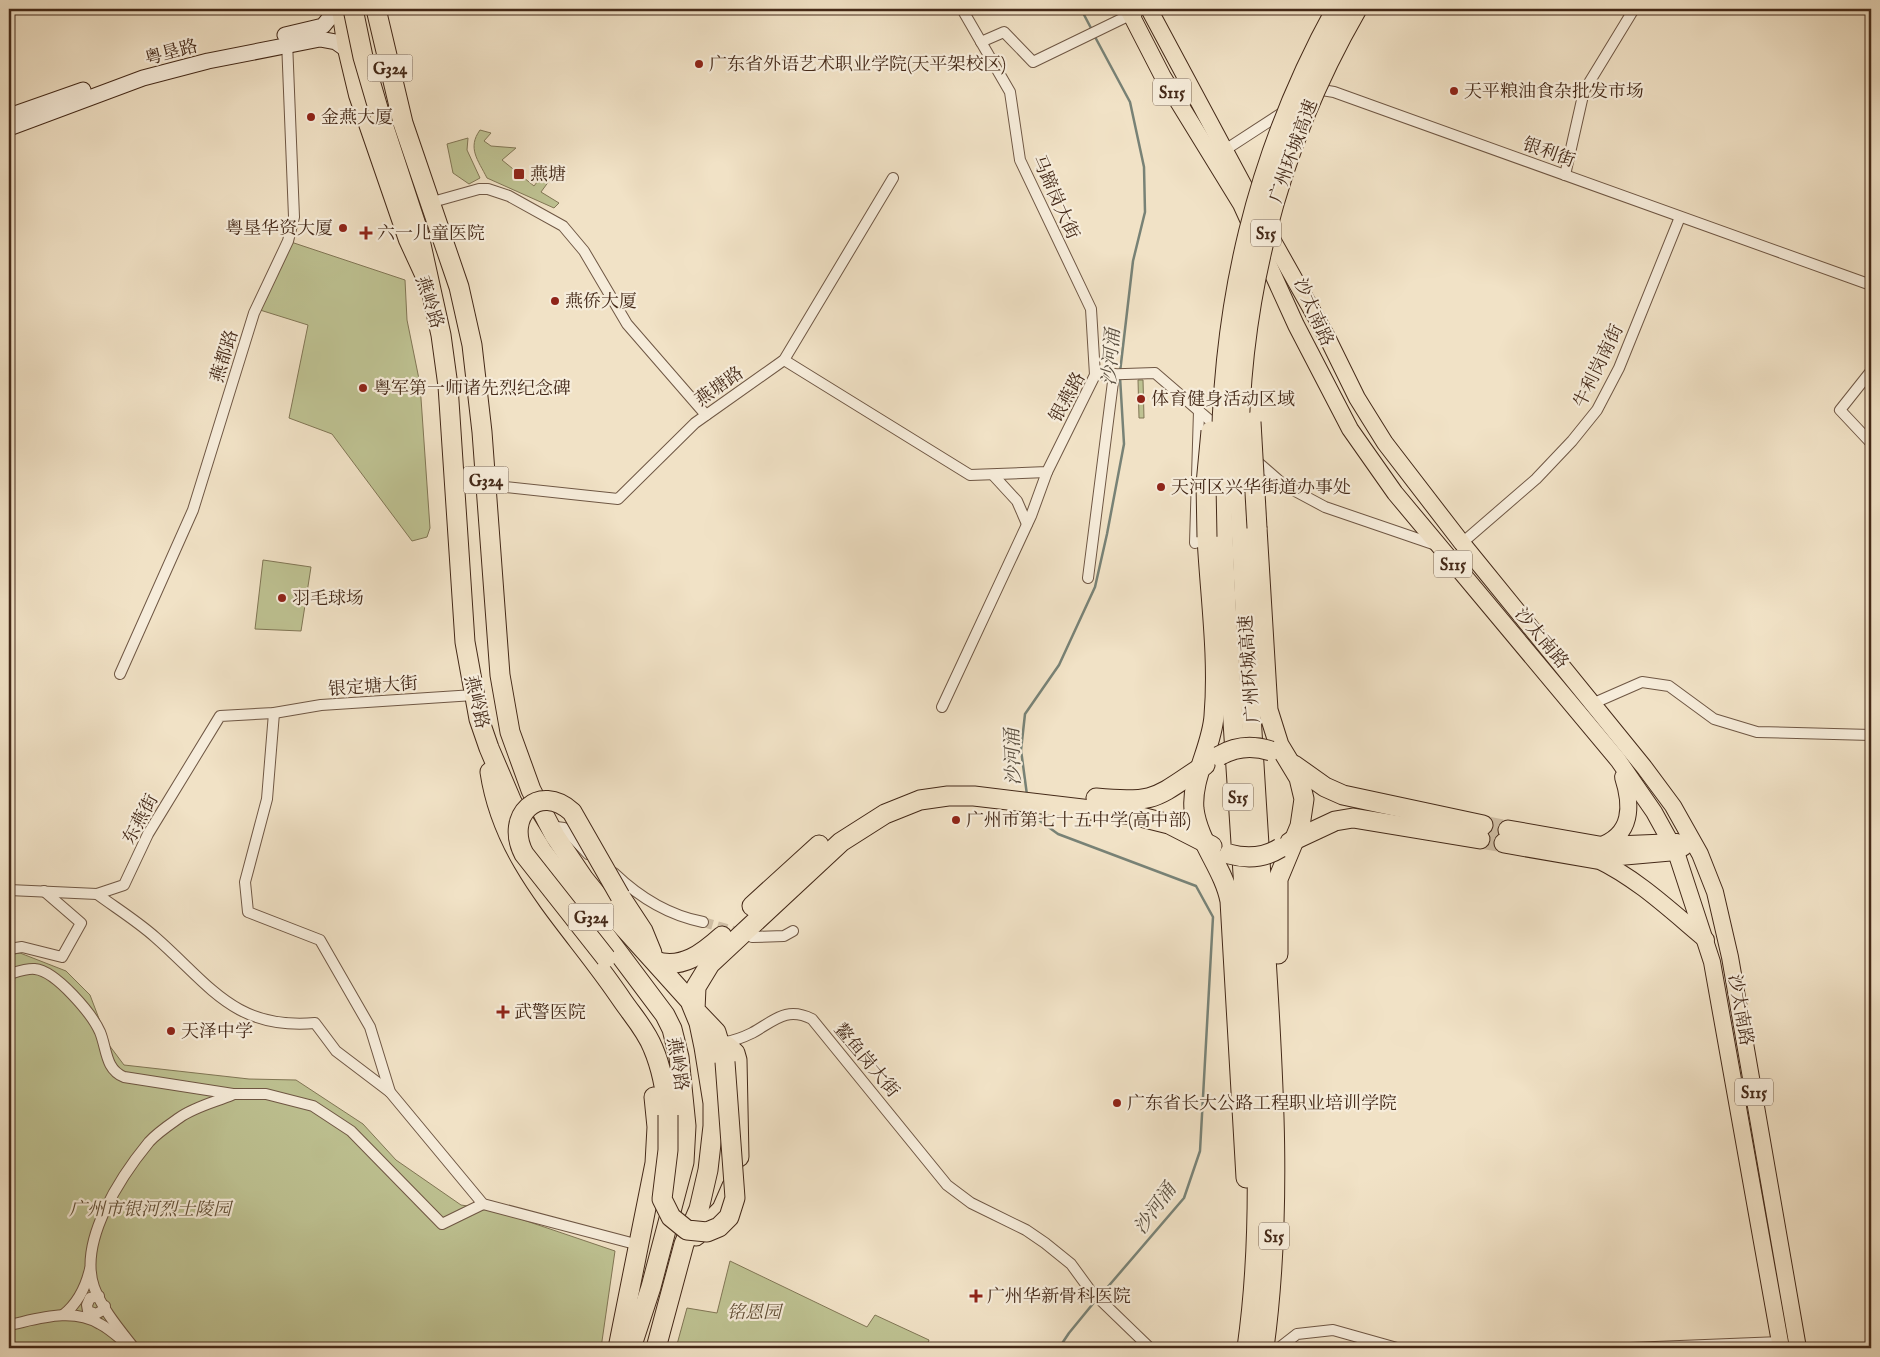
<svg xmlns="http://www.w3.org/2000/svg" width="1880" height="1357" viewBox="0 0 1880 1357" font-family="'IM FELL English','Noto Serif SC',serif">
<rect width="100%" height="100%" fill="#f1e2c6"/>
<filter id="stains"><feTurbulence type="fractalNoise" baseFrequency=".004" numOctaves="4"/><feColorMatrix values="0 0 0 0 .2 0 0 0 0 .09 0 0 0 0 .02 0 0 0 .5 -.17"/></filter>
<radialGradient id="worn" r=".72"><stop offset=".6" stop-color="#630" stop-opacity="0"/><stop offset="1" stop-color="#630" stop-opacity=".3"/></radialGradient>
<g fill="#bec292" stroke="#817655">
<path d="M480,130l11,3 -7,8 7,5 25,2 -14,12 32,26 16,-21 7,5 -16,22 18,11 -5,5 -67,-30c-9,-18 -20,-30 -7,-48z"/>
<polygon points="468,138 467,150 480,178 469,184 453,173 447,144"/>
<polygon points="288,241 405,280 407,320 420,384 430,528 427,537 412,541 332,434 289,418 308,325 260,310"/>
<polygon points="1138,380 1143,380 1144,418 1139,418"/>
<polygon points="263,560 311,567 301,631 255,629"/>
<polygon points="20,953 66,971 90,995 109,1045 124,1065 249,1079 296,1080 363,1124 396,1160 461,1205 494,1210 615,1251 601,1348 9,1348 9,955"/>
<polygon points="730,1261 867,1327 875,1315 929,1340 926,1348 676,1348 687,1308 717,1313"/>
</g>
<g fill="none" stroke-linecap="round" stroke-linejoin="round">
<g stroke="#788276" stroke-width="2.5">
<polyline points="1081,9 1092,30"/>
<polyline points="1094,35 1130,102 1144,167 1145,212 1133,261 1120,372"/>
<polyline points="1027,795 1021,750 1025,714 1059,665 1095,587 1107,534 1124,444 1120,377"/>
<polyline points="1029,810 1029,813 1058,834 1196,886 1213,917 1200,1151 1184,1198 1100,1296"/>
<polyline points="1059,1348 1069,1333 1096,1300"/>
</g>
<polyline stroke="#cebda3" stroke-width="10" stroke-dasharray="10 5" stroke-linecap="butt" points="703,922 744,934"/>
<g stroke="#cebda3" stroke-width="19" stroke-dasharray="19 9" stroke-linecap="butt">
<polyline points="1483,825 1508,830"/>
<polyline points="1480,839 1504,843"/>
</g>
<defs>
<g id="street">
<polyline points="962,9 1010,92 1020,160 1091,309 1095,375"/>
<polyline points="981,42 1004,32 1033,62 1132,14"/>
<polyline points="1314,93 1322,90 1334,92 1871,285"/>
<polyline points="1225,150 1285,111"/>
<polyline points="1565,175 1584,91 1634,9"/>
<polyline points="429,203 479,189 488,189 509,196 563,226 584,251 627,324 706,415"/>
<polyline points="784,360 970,475 1047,472 1095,375 1155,373 1221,430"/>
<polyline points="1871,371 1840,410 1871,443"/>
<polyline points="1253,458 1284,485 1325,507 1436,545"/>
<polyline points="994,476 1017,501 1027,524"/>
<polyline points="487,485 618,499 695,423 784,360 893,178"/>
<polyline points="1195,543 1199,411"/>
<polyline points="1462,543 1536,479 1572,441 1597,410 1619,368 1680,217"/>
<polyline points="1088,578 1114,374"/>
<polyline points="120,674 193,510 254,313 288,241 294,217 287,41"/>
<polyline points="1594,703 1642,682 1669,686 1714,719 1757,732 1871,735"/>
<polyline points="942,707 1031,516 1047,472"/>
<polyline points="274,713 267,799 245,882 248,912 320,940 370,1027 390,1092 483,1204 639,1245"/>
<polyline points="549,826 564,828 588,854"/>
<path d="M614,873c25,24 53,42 89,49"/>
<polyline points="9,890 97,894 124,885 148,834 220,716 274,713 321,705 474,695"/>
<path d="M97,894c19,14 40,27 58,43 55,48 79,93 160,86l21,28 54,41"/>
<polyline points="752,937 784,936 793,931"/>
<polyline points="9,949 22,947 62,957 81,923 44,891"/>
<path d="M9,974c7,-2 19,-6 26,-5 21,2 57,45 65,63 7,17 5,37 24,45l109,17h33l47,12 38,25 91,93 41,-20"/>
<path d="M722,1043c11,-2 20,-5 30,-10 22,-12 34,-27 60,-14l135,166 24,18 55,27 19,13 26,21 19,26 60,58"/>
<polyline points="99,1296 90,1298 87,1305 88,1311 96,1314 103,1310 105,1306"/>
<path d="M63,1315c14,-11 23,-29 27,-46"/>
<path d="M9,1325c29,-6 63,-18 91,-1 10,5 19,14 28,21"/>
<path d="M134,1348c-14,-18 -32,-39 -40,-61 -16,-46 27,-111 55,-145 8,-9 20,-17 30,-24 15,-11 36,-16 53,-23"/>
<polyline points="1279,1348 1297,1334 1333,1330 1397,1348"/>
<polyline points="1630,1348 1780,1342"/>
</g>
<g id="secondary">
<polyline points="285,35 323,26 337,9"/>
<polyline points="9,116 83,90"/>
<polyline points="9,128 143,78 208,61 320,39 336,42 346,49"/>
</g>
<g id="primary">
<polyline points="340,9 346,49 357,95 407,240 425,279"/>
<polyline points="1128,9 1163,77 1241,204 1296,325 1350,429 1395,493 1618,760 1654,812 1676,852 1712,962 1781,1348"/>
<polyline points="1149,9 1252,201"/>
<polyline points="1264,225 1327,337 1357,398 1385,443 1462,543 1644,767 1673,806 1700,854 1715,892 1730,957 1798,1348"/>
<polyline points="1604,845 1677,842"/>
<path d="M1599,846c34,-11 33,-41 24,-69"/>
<path d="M1596,859c42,20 74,51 110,81"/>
<polyline points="1597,859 1676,852 1684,847"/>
</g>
<g id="highway">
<polyline points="376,9 403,123 459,287 472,345 482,432 500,675 510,732 531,790 555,836 584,879 617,920 690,1001 699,1023 704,1047 713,1103 713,1126 708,1170 699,1209 684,1244 656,1348"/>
<polyline points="1130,9 1132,14"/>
<polyline points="380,115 418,231 441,335 448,386 465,642 479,719 489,748 512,802 542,851 665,1015 672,1029 679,1057 686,1126 684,1162 651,1287 631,1348"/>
<path d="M1221,470c4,180 21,359 30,539 6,113 12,226 -4,339"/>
<path d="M1239,473c5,151 16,302 25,453 9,141 19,282 0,422"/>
<polyline points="1257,528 1268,710 1279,745 1299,778 1304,799 1300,826 1278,879 1278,954"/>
<path d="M1207,537c3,59 12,120 7,179 -2,31 -23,62 -20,93 4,33 30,60 36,92l16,277"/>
<polyline points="1294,765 1325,787 1343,795 1483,825"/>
<path d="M490,772c14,93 82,153 132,228 11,16 24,30 31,48 9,21 13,44 15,67"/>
<path d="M1096,798c61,6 60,-1 109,-33"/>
<polyline points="1508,830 1599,846"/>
<polyline points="1290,842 1335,821 1353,818 1480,839"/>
<polyline points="1504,843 1596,859"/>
<polyline points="620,896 643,931 652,953"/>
<polyline points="752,906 819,845"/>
<path d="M655,961c27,9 48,-8 67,-25"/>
<polyline points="727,1046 735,1053 737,1060 739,1157"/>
<polyline points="725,1062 716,1032 695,1010 696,987 710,964 841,842 885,814 920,800 948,796 974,796 1133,815 1169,824 1212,846"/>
<polyline points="696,1236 722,1209 732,1186"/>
<polyline points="618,1348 655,1163 657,1127 654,1097"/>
</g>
</defs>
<use href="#street" stroke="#6f5744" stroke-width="12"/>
<use href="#secondary" stroke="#442918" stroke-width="17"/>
<use href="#primary" stroke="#442918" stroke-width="18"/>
<use href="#highway" stroke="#442918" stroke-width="21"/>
<use href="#street" stroke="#f6ecda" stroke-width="10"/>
<use href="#secondary" stroke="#f6ecda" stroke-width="15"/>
<use href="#primary" stroke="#f1e2c6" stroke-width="16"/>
<use href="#highway" stroke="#f1e2c6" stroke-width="19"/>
<defs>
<g id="highway-bridge">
<polyline points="353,9 363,57 380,115"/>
<polyline points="1251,422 1257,528"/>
<path d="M1221,470c0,-165 35,-316 115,-461"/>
<path d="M1239,473c-3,-163 36,-322 118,-464"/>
<polyline points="1207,537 1206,484 1211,431"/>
<path d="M1219,756c17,-10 34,-11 52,-5"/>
<path d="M1229,854c18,5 35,4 51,-6"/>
<path d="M606,958l-82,-104c-20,-38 15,-72 48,-42l48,84"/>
<polyline points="668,1115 668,1150 662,1199 671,1217 687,1230 707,1232 719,1227 729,1217 735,1198 725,1062"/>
</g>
</defs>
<use href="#highway-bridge" stroke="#442918" stroke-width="21" stroke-linecap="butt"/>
<use href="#highway-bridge" stroke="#f1e2c6" stroke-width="19"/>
</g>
<g fill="#8f2418" stroke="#f6ecda" stroke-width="2">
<circle cx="699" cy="64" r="5"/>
<circle cx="1454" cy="91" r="5"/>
<circle cx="311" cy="117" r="5"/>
<rect x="513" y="168" width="12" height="12" rx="2.5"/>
<circle cx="343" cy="228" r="5"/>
<path d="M363.5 225.5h5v5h5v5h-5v5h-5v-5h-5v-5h5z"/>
<circle cx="555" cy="301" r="5"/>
<circle cx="363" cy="388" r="5"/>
<circle cx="1141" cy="399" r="5"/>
<circle cx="1161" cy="487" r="5"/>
<circle cx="282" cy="598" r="5"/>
<circle cx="956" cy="820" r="5"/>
<path d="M500.5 1004.5h5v5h5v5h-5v5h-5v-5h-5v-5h5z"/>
<circle cx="171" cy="1031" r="5"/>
<circle cx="1117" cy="1103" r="5"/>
<path d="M973.5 1288.5h5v5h5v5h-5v5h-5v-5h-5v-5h5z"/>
</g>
<g text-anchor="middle" stroke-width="4.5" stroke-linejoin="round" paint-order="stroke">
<g fill="#f6ecda" stroke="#796452" stroke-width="1">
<rect x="367.5" y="54.5" width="45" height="27" rx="4"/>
<rect x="1153" y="78.5" width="38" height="27" rx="4"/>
<rect x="1251" y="219.5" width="30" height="27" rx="4"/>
<rect x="463.5" y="466.5" width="45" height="27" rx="4"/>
<rect x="1434" y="550.5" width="38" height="27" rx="4"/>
<rect x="1223" y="783.5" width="30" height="27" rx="4"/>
<rect x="568.5" y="903.5" width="45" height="27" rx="4"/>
<rect x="1735" y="1078.5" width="38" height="27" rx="4"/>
<rect x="1259" y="1222.5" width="30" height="27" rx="4"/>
</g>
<g font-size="16" font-weight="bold" fill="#442918">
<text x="390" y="74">G324</text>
<text x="1172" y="98">S115</text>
<text x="1266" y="239">S15</text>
<text x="486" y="486">G324</text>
<text x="1453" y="570">S115</text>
<text x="1238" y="803">S15</text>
<text x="591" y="923">G324</text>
<text x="1754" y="1098">S115</text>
<text x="1274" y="1242">S15</text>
</g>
<g font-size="18" fill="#442918" stroke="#f6ecda">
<text transform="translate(171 52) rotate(-15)" y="6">粤垦路</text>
<text transform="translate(1293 151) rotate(-70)" y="6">广州环城高速</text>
<text transform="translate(1549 152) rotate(20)" y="6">银利街</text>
<text transform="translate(1056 197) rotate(66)" y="6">马蹄岗大街</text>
<text transform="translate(430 302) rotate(72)" y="6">燕岭路</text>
<text transform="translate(1314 312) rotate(66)" y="6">沙太南路</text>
<text transform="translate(224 356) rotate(-73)" y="6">燕都路</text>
<text transform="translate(1598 366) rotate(-64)" y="6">牛利岗南街</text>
<text transform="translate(719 386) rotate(-35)" y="6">燕塘路</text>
<text transform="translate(1067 397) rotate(-61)" y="6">银燕路</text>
<text transform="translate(1542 638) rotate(50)" y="6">沙太南路</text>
<text transform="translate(1249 669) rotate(-94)" y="6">广州环城高速</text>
<text transform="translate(373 686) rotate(-4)" y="6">银定塘大街</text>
<text transform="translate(477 702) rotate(77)" y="6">燕岭路</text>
<text transform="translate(140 819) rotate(-61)" y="6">东燕街</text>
<text transform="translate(1741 1010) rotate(80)" y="6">沙太南路</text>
<text transform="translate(867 1060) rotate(50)" y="6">鳌鱼岗大街</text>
<text transform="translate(678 1064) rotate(81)" y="6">燕岭路</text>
</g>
<g font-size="18" fill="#442918" stroke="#f6ecda" text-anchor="start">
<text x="709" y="70">广东省外语艺术职业学院(天平架校区)</text>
<text x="1464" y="97">天平粮油食杂批发市场</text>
<text x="321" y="123">金燕大厦</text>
<text x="530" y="180">燕塘</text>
<text x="333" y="234" text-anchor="end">粤垦华资大厦</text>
<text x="377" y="239">六一儿童医院</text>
<text x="565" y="307">燕侨大厦</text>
<text x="373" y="394">粤军第一师诸先烈纪念碑</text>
<text x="1151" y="405">体育健身活动区域</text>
<text x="1171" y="493">天河区兴华街道办事处</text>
<text x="292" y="604">羽毛球场</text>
<text x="966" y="826">广州市第七十五中学(高中部)</text>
<text x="514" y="1018">武警医院</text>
<text x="181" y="1037">天泽中学</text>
<text x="1127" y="1109">广东省长大公路工程职业培训学院</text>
<text x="987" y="1302">广州华新骨科医院</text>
</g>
<g font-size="18" font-style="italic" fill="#624f36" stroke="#f6ecda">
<text x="150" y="1215">广州市银河烈士陵园</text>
<text x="754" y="1318">铭恩园</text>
</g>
<g font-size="19" font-style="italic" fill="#5a4e3f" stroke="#f6ecda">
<text transform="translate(1110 357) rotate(-86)" y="7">沙河涌</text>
<text transform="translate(1012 757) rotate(-92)" y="7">沙河涌</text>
<text transform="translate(1154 1208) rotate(-54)" y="7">沙河涌</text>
</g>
</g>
<rect width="1880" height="1357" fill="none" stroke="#f1e2c6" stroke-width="30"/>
<rect x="10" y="10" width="1860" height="1337" fill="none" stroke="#442918" stroke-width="2.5"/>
<rect x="15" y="15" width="1850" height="1327" fill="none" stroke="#442918"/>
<rect width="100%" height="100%" filter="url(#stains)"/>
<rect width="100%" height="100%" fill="url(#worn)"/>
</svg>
